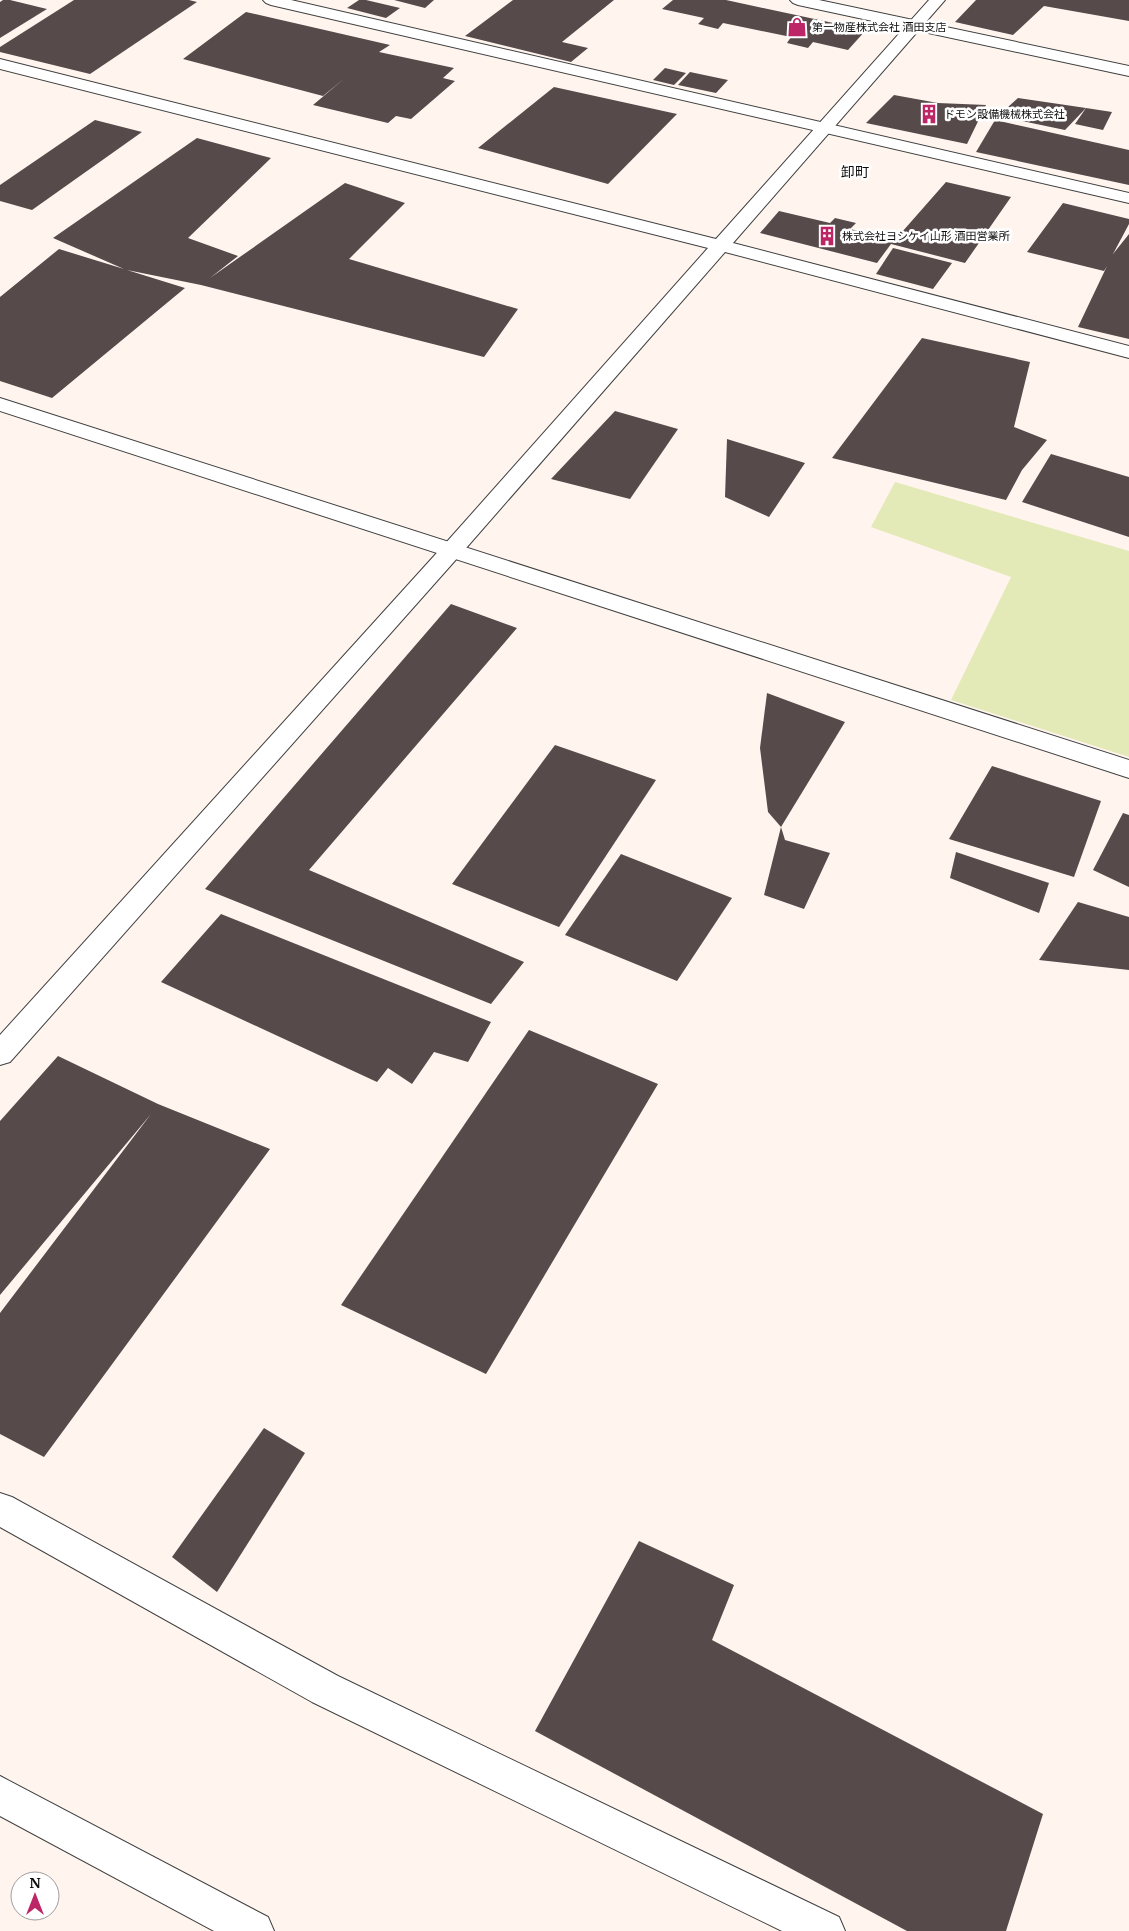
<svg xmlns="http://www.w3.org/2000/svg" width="1129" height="1931" viewBox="0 0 1129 1931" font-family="Merriweather,'Noto Sans JP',serif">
<rect width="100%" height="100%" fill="#fff5ee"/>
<polygon fill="#e4e9b8" points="895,482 1129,551 1129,757 951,700 1011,577 871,527"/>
<g fill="#564a4a">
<polygon points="3,0 10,0 47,9 0,38 0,2"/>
<polygon points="74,0 189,0 197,2 90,74 0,52 0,47"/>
<polygon points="359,0 366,0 400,8 386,18 347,8"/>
<polygon points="394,0 434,0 425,8"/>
<polygon points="513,0 614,0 562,42 588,48 571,62 465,36"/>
<polygon points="673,0 726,0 866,30 848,50 813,42 808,48 787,43 791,37 723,23 718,29 698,24 704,18 662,9"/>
<polygon points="976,0 1129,0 1129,21 1044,6 1013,35 955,22"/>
<polygon points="246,12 390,45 379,52 454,68 443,78 455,81 411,119 396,116 388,123 313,105 345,78 323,96 183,59"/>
<polygon points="665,68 686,73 674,85 653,80"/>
<polygon points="690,72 728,80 716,93 678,85"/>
<polygon points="554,87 677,114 608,184 478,148"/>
<polygon points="894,95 938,103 986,105 967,144 866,123"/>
<polygon points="1018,98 1086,108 1065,130 998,116"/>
<polygon points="1086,108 1112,112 1103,130 1075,124"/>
<polygon points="95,120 142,132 32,210 0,201 0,185"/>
<polygon points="995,120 1129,150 1129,185 976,152"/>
<polygon points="197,138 271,158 188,238 238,256 210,278 345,183 405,203 349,259 518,309 484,357 201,285 127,270 185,288 52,398 0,381 0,297 59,249 124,269 53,238"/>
<polygon points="946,182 1011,197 965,263 891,244 877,263 760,233 779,211 830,223 835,218 856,223 850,229 895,240"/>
<polygon points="1063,203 1129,219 1129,224 1113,254 1129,234 1129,339 1078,327 1107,266 1104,271 1027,252"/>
<polygon points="893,248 952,263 933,289 876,274"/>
<polygon points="922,338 1030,362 1014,427 1047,440 1022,470 1006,500 832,458"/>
<polygon points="615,411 678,429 630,499 551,479"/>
<polygon points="727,439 805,463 769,517 725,497"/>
<polygon points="1051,454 1129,477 1129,537 1022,502"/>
<polygon points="451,604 517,628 309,870 524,962 491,1004 205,889"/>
<polygon points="767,693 845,722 781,827 768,812 760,748"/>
<polygon points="555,745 656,780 559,927 452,884"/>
<polygon points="992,766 1101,801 1074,877 949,839"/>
<polygon points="1123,813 1129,815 1129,887 1093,870"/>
<polygon points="781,827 785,840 830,853 804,909 764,895"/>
<polygon points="956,852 1049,883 1039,913 950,878"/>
<polygon points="621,854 732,898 677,981 565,935"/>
<polygon points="1078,902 1129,917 1129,970 1039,960"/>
<polygon points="221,914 491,1022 468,1062 434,1052 412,1084 388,1068 377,1082 161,982"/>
<polygon points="529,1030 658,1084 486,1374 341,1305"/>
<polygon points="58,1056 158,1104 270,1149 44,1457 0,1434 0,1313 151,1114 0,1295 0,1121"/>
<polygon points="264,1428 305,1453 217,1592 172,1557"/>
<polygon points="639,1541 734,1585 712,1640 1043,1814 1006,1931 907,1931 535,1731"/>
</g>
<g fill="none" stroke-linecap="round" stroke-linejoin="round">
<defs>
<g id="minor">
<polygon points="263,0 291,0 1129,193 1129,203 271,5 266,3"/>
<polygon points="790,0 819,0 1129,66 1129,76 798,5 793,3"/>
<polygon points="0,398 1129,760 1129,778 0,411"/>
<polygon points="0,1776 268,1917 274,1931 214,1931 0,1816"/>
</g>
<g id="tertiary">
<polygon points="929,0 945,0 733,243 1129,346 1129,358 725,252 460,555 10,1062 0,1065 0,1035 444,545 708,248 0,69 0,59 716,239"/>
<polygon points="0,1493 12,1497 338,1676 839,1917 845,1931 782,1931 312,1702 0,1527"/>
</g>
</defs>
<use href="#minor" stroke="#404040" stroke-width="2"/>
<use href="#tertiary" stroke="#404040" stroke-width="2"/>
<use href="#minor" fill="#fff" fill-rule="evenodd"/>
<use href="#tertiary" fill="#fff" fill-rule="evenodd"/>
</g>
<defs>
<symbol id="shop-bare" viewBox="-9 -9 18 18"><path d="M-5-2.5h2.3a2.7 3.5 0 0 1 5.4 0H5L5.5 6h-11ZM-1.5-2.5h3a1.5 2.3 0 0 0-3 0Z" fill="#bc2666" stroke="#fff" stroke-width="2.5" paint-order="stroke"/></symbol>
<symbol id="building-bare" viewBox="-9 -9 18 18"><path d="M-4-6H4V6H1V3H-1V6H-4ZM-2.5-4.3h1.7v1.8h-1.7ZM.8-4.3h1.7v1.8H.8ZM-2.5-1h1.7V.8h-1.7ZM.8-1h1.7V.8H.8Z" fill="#bc2666" stroke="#fff" stroke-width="2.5" paint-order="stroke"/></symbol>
</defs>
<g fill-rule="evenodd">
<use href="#shop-bare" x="783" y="13" width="28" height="28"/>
<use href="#building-bare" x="915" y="100" width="28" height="28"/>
<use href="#building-bare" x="813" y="222" width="28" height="28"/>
</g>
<g text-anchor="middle" stroke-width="5" stroke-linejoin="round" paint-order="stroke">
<g font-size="11" fill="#0d0d0d" stroke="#fff" text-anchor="start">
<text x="812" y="31">第一物産株式会社 酒田支店</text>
<text x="944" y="118">ドモン設備機械株式会社</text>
<text x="842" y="240">株式会社ヨシケイ山形 酒田営業所</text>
</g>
<g font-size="14" fill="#0d0d0d" stroke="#fff">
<text x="855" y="177">卸町</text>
</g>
</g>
<g transform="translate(35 1896)"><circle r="24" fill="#ffffff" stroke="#9e9e9e"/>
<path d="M0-4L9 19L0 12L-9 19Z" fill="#bc2666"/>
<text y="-8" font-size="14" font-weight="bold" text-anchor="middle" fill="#0d0d0d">N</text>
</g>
</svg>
